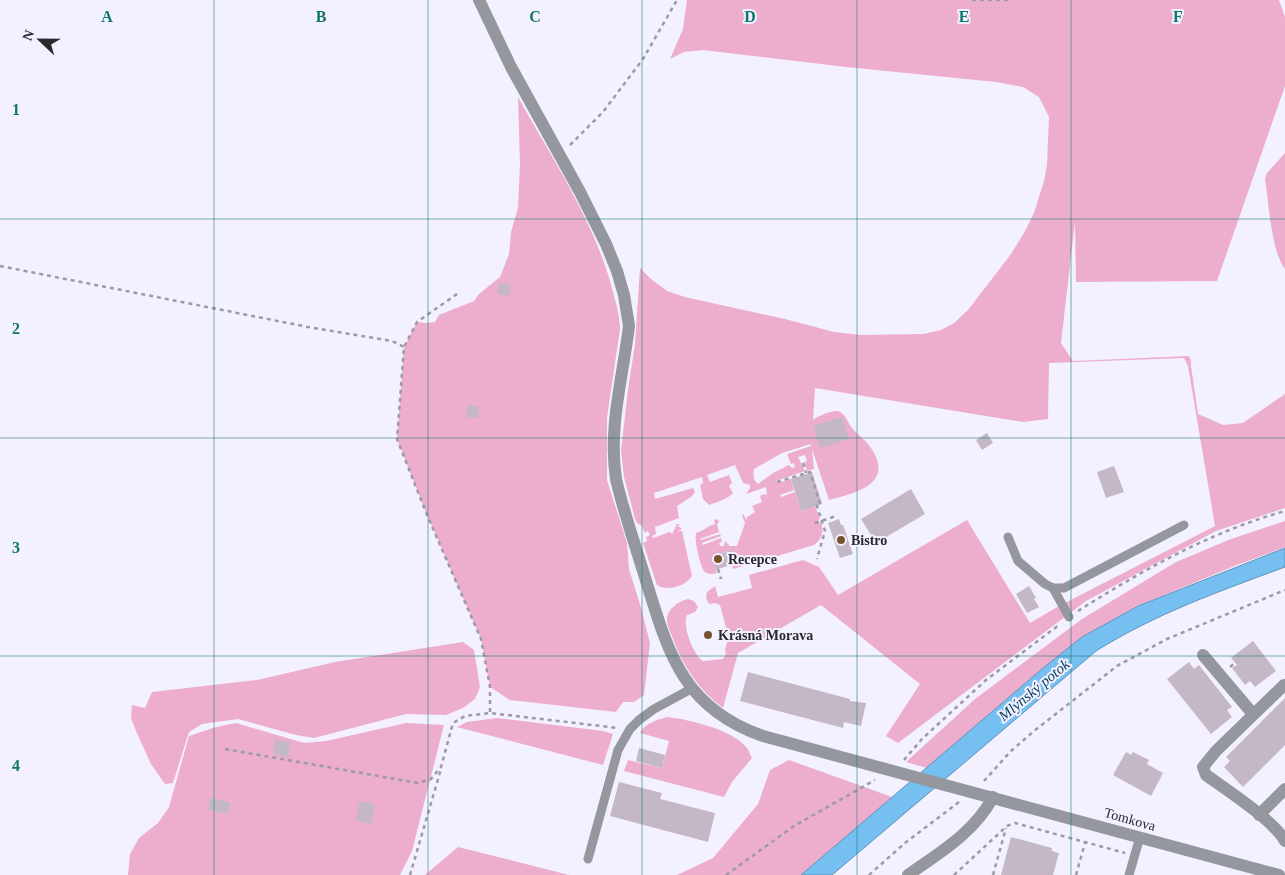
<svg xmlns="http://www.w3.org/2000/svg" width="1285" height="875" viewBox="0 0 1285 875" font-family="'Times New Roman',serif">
<rect width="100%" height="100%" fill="#f3f0ff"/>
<g fill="#edaece" fill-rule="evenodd">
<path d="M687,0h592l6,17v69l-68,195 -141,1 -1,-60 -14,121 12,18 116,-5 2,5v5l7,48 25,11 20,-2 42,-29v114l-69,23 -130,70 -188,142 -12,-7 34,-52 -99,-79 -83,48 -15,55c-24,-18 -40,-42 -50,-69 -2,-6 -6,-13 -6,-19 0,-11 12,-19 21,-21l6,2 4,6 -3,5 -8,3c-5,10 6,40 16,46l20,-2 3,-5 -1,-5c6,-12 -2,-31 -5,-44l-5,-2 -6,1 -3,-6 1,-6 8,-6 3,11 34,-9 -3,-13 54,-15 16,7 19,28 129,-75 63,103 29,-17 156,-80 -27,-160 -4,-8 -135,5 -1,56 -25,3 -208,-34 -2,32c5,-4 17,-9 24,-9 9,2 10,11 15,17 6,7 14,12 19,20 24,36 -15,45 -42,52l-17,-51 2,20 -7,2 -3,-9 3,-1 -2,-6 -7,2 7,14 -29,10 1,2 14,-4 3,11 -14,5 1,2 14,-5 6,19 14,-5 5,13 -2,1 1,3 2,-1c3,10 1,17 -7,23l-81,24 -1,-4 3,-2 -4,-13 -20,7 6,16c-4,1 -8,2 -12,-1 -5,-5 -11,-32 -9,-39 8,-2 11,-7 19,-9l-1,-4 4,-1 1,3 -2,2 2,8 -19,7 1,1 19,-6 1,2 -19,7 1,2 18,-7 1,4 -3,1 1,3h4l1,-5 5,5h7l8,-23 -3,-8 1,-1 4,6v-3l8,-5 -3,-6 10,-4 -2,-6 4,-2 3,1 -1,-8 -20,7 4,-6v-3l-7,-2 -8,-18 -28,10 3,7 19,-7 3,8 -3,3 4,7c-5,6 -16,9 -24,12l-6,-6 -3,-14 3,-2 -1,-6 -48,16 1,6 38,-11 2,4 -4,5 -14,9 2,12 -24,9 1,7 -4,2 1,2 17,-6 2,2 5,-10h3l-2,2 4,3 -4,2h4l10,45c-6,10 -25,16 -35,9l-14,-42 4,-2 -1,-4 4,-2 -2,-4 -3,2 -3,-7 -5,-3 -2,-4 -11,-42 -3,-26 7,-62 7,-45 5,-76 11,11 16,12 18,6 100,22 49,13 27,3 63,-1 17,-4 13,-7 14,-13 43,-56 13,-21 10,-20 10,-32 3,-16 2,-48 -10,-20 -16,-10 -27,-5 -150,-15 -143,-17 -19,2 -14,7 13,-30zM811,444v2l-24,8 4,10 3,-1 1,4 -3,1 -3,-3 -16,8 -15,11c-5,-4 -5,-9 -4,-15l28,-16z"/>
<path d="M518,97c35,63 77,125 95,195 3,12 7,24 7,37l-13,89v62l20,63 2,26 13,42 8,32 -6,52 -10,7h-11l-7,10 -106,-12 -20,-13 -9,-48 -54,-124 -30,-76 7,-92 13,-25 9,1 9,-1 4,-7 35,-14 5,-7 21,-17 9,-23 2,-22 7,-24 2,-43z"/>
<path d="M1285,153v116c-14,-18 -16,-66 -20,-90l2,-6z"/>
<polygon points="1285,521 1285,547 1237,565 1137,606 1082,637 1042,669 927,768 906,762 975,699 1082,619 1176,562 1231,539"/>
<polygon points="463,642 474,650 480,687 475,699 463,708 446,715 406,714 314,738 296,735 238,719 202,724 189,732 173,783 165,784 151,764 136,731 131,718 132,705 145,708 152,692 257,680 335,662"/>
<path d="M667,717c21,2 67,13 80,31 2,2 3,7 5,10l-20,24 -8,15 -100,-26 4,-11 34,8 7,-27 -29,-8c5,-10 17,-13 27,-16z"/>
<polygon points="497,718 603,731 613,734 603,765 457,727 467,722"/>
<polygon points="236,723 304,743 326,741 406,723 444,725 412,851 400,875 128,875 130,854 139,838 158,823 169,807 189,736 216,727"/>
<polygon points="789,760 892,797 801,875 677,875 713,858 758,804 770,770"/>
<polygon points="458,847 569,875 425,875"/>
</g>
<path fill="#75bff1" stroke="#5e92b7" d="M1285,548v19c-65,24 -130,47 -189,84l-264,224h-31l241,-206 40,-32 56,-31z"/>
<g fill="#c4b8c7">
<polygon points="499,283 511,285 509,296 498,294"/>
<polygon points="467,405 479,407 478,418 466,417"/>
<polygon points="842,417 849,439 820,448 813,426"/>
<polygon points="987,433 993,443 982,450 976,440"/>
<polygon points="1114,466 1124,492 1106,498 1097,472"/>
<polygon points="812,472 822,504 801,511 791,479"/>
<polygon points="911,489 925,514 876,543 861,519"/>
<polygon points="839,519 841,525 843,525 853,554 840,558 828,523"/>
<polygon points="731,550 735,563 716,570 711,557"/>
<polygon points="1029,586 1036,598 1034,599 1039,607 1027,613 1016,594"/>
<polygon points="1253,641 1276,671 1255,687 1250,681 1245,685 1232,668 1237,665 1231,658"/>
<polygon points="1189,662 1194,669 1199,665 1232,707 1227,710 1232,717 1211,734 1167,679"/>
<polygon points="748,672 850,699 850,701 866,703 861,726 844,722 843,728 740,701"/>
<polygon points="1285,698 1285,745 1243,787 1224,767 1230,761 1226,757"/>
<polygon points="275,740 290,742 288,757 273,754"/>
<polygon points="639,748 665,755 662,768 636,761"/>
<polygon points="1126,752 1131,755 1133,752 1149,760 1147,764 1163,773 1151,796 1113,775"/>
<polygon points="619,782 662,793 660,799 715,813 708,842 610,816"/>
<polygon points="210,798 230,802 228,814 208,810"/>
<polygon points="360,801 375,804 371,824 356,821"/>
<polygon points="1011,837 1052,848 1052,851 1059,853 1053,875 1001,875"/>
</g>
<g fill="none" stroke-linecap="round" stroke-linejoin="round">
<g stroke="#9c9aa5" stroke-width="2.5" stroke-dasharray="4 4" stroke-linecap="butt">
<polyline points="972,0 1010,0"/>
<polyline points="570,145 603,112 643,59 677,0"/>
<polyline points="0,266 308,327 392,341 404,347"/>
<polyline points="457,294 417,322 404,347 397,439 427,515 481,639 490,687 490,713"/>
<polyline points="803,463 806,473"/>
<polyline points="777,482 810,472 820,503 816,504 817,506 825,531 817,559"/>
<polyline points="815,523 836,516"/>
<polyline points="718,569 721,579"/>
<path d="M1078,611c65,-41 132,-79 207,-100"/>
<polyline points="1230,667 1235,663"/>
<polyline points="225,749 418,783 431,779 441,767 453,723 465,716 490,713 618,728"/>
<polyline points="904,760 922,739 986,680 1059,625"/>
<polyline points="984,781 1010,752 1034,731 1117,666 1167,639 1285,590"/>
<polyline points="410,875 441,769"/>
<polyline points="726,875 794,826 875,780"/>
<polyline points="869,875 905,843 959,802"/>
<polyline points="954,875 1007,826 1015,823 1125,853"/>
<polyline points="993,875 1006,828"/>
<polyline points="1076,875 1085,843"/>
</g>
<g stroke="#94979e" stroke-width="9">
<polyline points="1008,537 1018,561 1045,584 1053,588 1064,588 1184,525"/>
<polyline points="1053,588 1069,617"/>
<polyline points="588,859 618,750 630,729 639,720 654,709 691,689"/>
<polyline points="1129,875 1140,837"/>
</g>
<g stroke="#94979e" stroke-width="12">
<path d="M479,0l32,67 69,125 26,52 11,27 7,24 5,31c-6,50 -21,102 -13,153 7,31 18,62 27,92 24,76 36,136 120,165l516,139"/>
<polyline points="1203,655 1253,714"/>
<path d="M1284,685l-68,66 -13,16 3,8c21,15 67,45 79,66"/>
<polyline points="1259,815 1285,789"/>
<path d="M908,875c31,-22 67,-43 85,-78"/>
</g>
</g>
<path fill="none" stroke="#0f766e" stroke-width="1" stroke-opacity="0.55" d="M214,0v875M428,0v875M642,0v875M857,0v875M1071,0v875M0,219h1285M0,438h1285M0,656h1285"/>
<g fill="#76532c" stroke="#f3f0ff" stroke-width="2">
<circle cx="841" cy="540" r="5"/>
<circle cx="718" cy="559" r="5"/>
<circle cx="708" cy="635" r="5"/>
</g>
<g text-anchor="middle" stroke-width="4" stroke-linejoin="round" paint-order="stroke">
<g font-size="14" font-weight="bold" fill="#2a2930" stroke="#f3f0ff" text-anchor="start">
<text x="851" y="545">Bistro</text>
<text x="728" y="564">Recepce</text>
<text x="718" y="640">Krásná Morava</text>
</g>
<g font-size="14" fill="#2a2930" stroke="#f3f0ff">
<text transform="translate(1130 819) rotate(16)" y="5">Tomkova</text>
</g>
<g font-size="15" font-style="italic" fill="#044263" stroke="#f3f0ff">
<text transform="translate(1034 690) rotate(-40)" y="5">Mlýnský potok</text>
</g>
</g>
<g font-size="16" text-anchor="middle" font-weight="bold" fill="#0f766e" stroke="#f3f0ff" stroke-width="4" stroke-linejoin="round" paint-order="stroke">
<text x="107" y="22">A</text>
<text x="321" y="22">B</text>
<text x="535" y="22">C</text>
<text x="750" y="22">D</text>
<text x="964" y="22">E</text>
<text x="1178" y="22">F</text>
<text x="16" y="115">1</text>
<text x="16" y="334">2</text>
<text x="16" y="553">3</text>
<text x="16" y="771">4</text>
</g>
<g transform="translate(40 40) rotate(292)" stroke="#f3f0ff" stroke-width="4" paint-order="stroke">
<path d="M0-4L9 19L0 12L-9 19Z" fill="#2a2930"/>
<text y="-8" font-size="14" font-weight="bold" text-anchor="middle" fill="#2a2930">N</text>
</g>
</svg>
